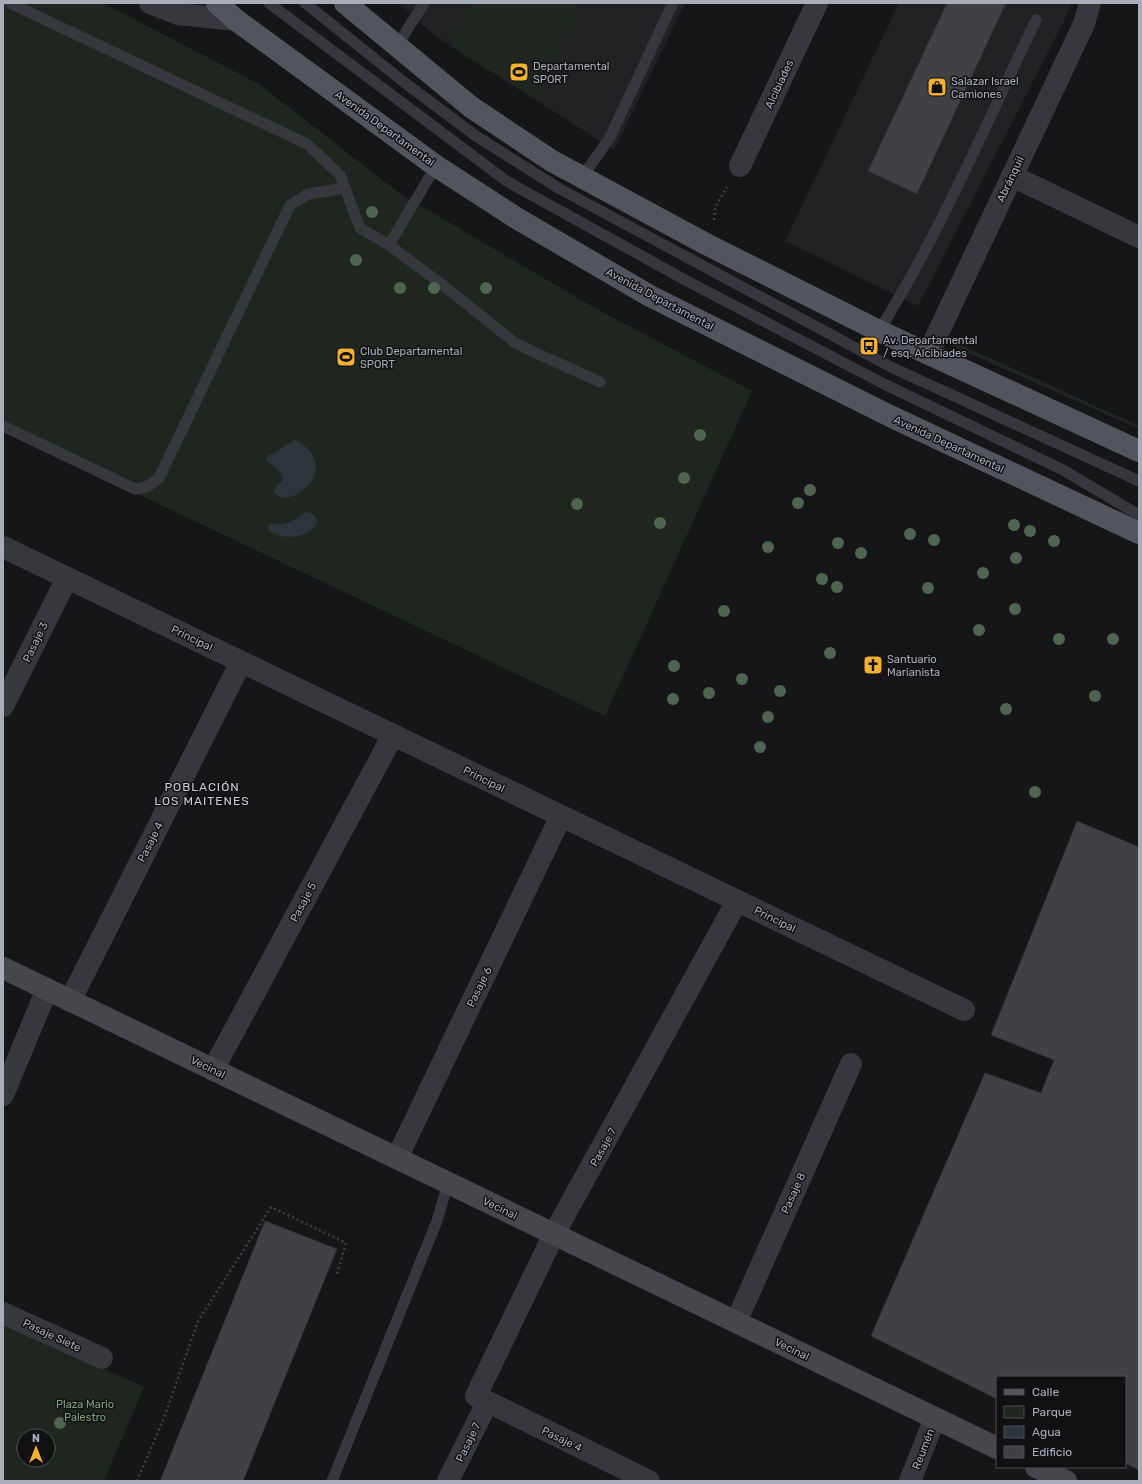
<svg xmlns="http://www.w3.org/2000/svg" width="1142" height="1484" viewBox="0 0 1142 1484" font-family="Rubik,sans-serif">
<rect width="100%" height="100%" fill="#161618"/>
<g fill="#222225">
<polygon points="399,3 685,3 614,150 434,35"/>
<polygon points="899,3 1071,3 1063,23 918,306 785,241"/>
</g>
<g fill="#1e261f" fill-rule="evenodd">
<polygon points="3,3 103,3 259,84 399,193 593,307 752,391 605,716 3,430"/>
<polygon points="472,3 581,3 533,98 450,46"/>
<polygon points="944,337 1139,426 1139,429 942,341"/>
<path d="M3,1323l141,64 -40,94h-101zM24,1436h24v24h-24z"/>
</g>
<g fill="#2c353c">
<path d="M295,440c50,26 -3,72 -21,53 1,-6 3,-8 8,-11l1,-4 -2,-5 -14,-12 -1,-3 2,-2z"/>
<path d="M305,512c8,1 11,3 12,10 -2,3 -3,6 -5,8 -10,9 -37,10 -44,-2l3,-4h9l11,-2z"/>
</g>
<g fill="#404145" stroke="#303034">
<polygon points="947,3 1006,3 917,194 868,171"/>
<polygon points="1077,821 1139,847 1139,1470 1125,1463 1125,1377 997,1377 997,1399 871,1336 985,1073 1041,1093 1054,1060 991,1035"/>
<polygon points="265,1221 337,1249 243,1481 160,1481"/>
</g>
<g fill="none" stroke-linecap="round" stroke-linejoin="round">
<g stroke="#3d3f44" stroke-width="2.5" stroke-dasharray="2 3" stroke-linecap="butt">
<polyline points="714,220 715,207 727,187"/>
<polyline points="137,1481 164,1418 198,1321 271,1207 346,1243 337,1274"/>
</g>
<g stroke="#37383d" stroke-width="11">
<polyline points="10,3 307,144 340,175 360,228 389,245 444,286 514,342 536,353 600,382"/>
<polyline points="269,3 508,182 687,281 884,384 1063,470 1139,515"/>
<polyline points="305,3 405,83 476,136 560,189 893,368 1139,481"/>
<polyline points="397,46 424,3"/>
<polyline points="582,177 609,139 673,3"/>
<polyline points="389,245 436,166"/>
<path d="M879,331c61,-98 107,-207 157,-311"/>
<path d="M3,426l132,63c11,-1 16,-4 24,-11l131,-273 18,-11 37,-6"/>
<polyline points="332,1481 437,1221 448,1183"/>
</g>
<g stroke="#37383d" stroke-width="22">
<polyline points="150,3 178,14 236,20"/>
<polyline points="740,166 817,3"/>
<polyline points="1012,176 1139,237"/>
<polyline points="928,354 1084,24 1090,3"/>
<polyline points="3,547 964,1010"/>
<polyline points="3,706 67,578"/>
<polyline points="70,1001 241,662"/>
<polyline points="213,1070 393,735"/>
<polyline points="3,1095 47,989"/>
<polyline points="397,1158 561,816"/>
<polyline points="3,1313 102,1358"/>
<polyline points="736,1322 851,1064"/>
<polyline points="448,1481 487,1403"/>
<polyline points="649,1481 476,1396 554,1234 737,901"/>
<polyline points="910,1481 935,1418"/>
</g>
<g stroke="#45474d" stroke-width="22">
<polyline points="3,968 997,1448"/>
<polyline points="1036,1467 1066,1481"/>
</g>
<g stroke="#53555c" stroke-width="22">
<polyline points="217,3 236,20 436,166 518,219 650,296 890,416 1139,533"/>
<polyline points="345,3 471,107 552,161 706,244 879,331 1139,451"/>
</g>
</g>
<g fill="#506452">
<circle cx="372" cy="212" r="6"/>
<circle cx="356" cy="260" r="6"/>
<circle cx="400" cy="288" r="6"/>
<circle cx="434" cy="288" r="6"/>
<circle cx="486" cy="288" r="6"/>
<circle cx="700" cy="435" r="6"/>
<circle cx="684" cy="478" r="6"/>
<circle cx="810" cy="490" r="6"/>
<circle cx="798" cy="503" r="6"/>
<circle cx="577" cy="504" r="6"/>
<circle cx="660" cy="523" r="6"/>
<circle cx="1014" cy="525" r="6"/>
<circle cx="1030" cy="531" r="6"/>
<circle cx="910" cy="534" r="6"/>
<circle cx="934" cy="540" r="6"/>
<circle cx="1054" cy="541" r="6"/>
<circle cx="838" cy="543" r="6"/>
<circle cx="768" cy="547" r="6"/>
<circle cx="861" cy="553" r="6"/>
<circle cx="1016" cy="558" r="6"/>
<circle cx="983" cy="573" r="6"/>
<circle cx="822" cy="579" r="6"/>
<circle cx="837" cy="587" r="6"/>
<circle cx="928" cy="588" r="6"/>
<circle cx="1015" cy="609" r="6"/>
<circle cx="724" cy="611" r="6"/>
<circle cx="979" cy="630" r="6"/>
<circle cx="1059" cy="639" r="6"/>
<circle cx="1113" cy="639" r="6"/>
<circle cx="830" cy="653" r="6"/>
<circle cx="674" cy="666" r="6"/>
<circle cx="742" cy="679" r="6"/>
<circle cx="780" cy="691" r="6"/>
<circle cx="709" cy="693" r="6"/>
<circle cx="1095" cy="696" r="6"/>
<circle cx="673" cy="699" r="6"/>
<circle cx="1006" cy="709" r="6"/>
<circle cx="768" cy="717" r="6"/>
<circle cx="760" cy="747" r="6"/>
<circle cx="1035" cy="792" r="6"/>
<circle cx="60" cy="1423" r="6"/>
</g>
<defs>
<symbol id="stadium-square" viewBox="-11 -11 22 22"><rect x="-9" y="-9" width="18" height="18" rx="4" fill="#f2b134" stroke="#111113"/><path d="M0-5a6.5 5 0 1 0 0 10a6.5 5 0 1 0 0-10ZM-3.5-1.8h7v3.6h-7Z" fill="#111"/></symbol>
<symbol id="shop-square" viewBox="-11 -11 22 22"><rect x="-9" y="-9" width="18" height="18" rx="4" fill="#f2b134" stroke="#111113"/><path d="M-5-2.5h2.3a2.7 3.5 0 0 1 5.4 0H5L5.5 6h-11ZM-1.5-2.5h3a1.5 2.3 0 0 0-3 0Z" fill="#111"/></symbol>
<symbol id="bus-square" viewBox="-11 -11 22 22"><rect x="-9" y="-9" width="18" height="18" rx="4" fill="#f2b134" stroke="#111113"/><path d="M-5-6H5V4H4V6H2V4H-2V6H-4V4H-5ZM-3.5-4V0h7V-4ZM-3.5 1.2v1.5H-2V1.2ZM2 1.2v1.5H3.5V1.2Z" fill="#111"/></symbol>
<symbol id="church-square" viewBox="-11 -11 22 22"><rect x="-9" y="-9" width="18" height="18" rx="4" fill="#f2b134" stroke="#111113"/><path d="M-1.2-6h2.4v3.5h3.3v2.4h-3.3V6h-2.4V-.1h-3.3v-2.4h3.3Z" fill="#111"/></symbol>
</defs>
<g fill-rule="evenodd">
<use href="#stadium-square" x="508" y="61" width="22" height="22"/>
<use href="#shop-square" x="926" y="76" width="22" height="22"/>
<use href="#bus-square" x="858" y="335" width="22" height="22"/>
<use href="#stadium-square" x="335" y="346" width="22" height="22"/>
<use href="#church-square" x="862" y="654" width="22" height="22"/>
</g>
<g text-anchor="middle" stroke-width="3" stroke-linejoin="round" paint-order="stroke">
<g font-size="11" fill="#a8adb8" stroke="#111113" text-anchor="start">
<text x="533" y="70">Departamental<tspan x="533" dy="13">SPORT</tspan></text>
<text x="951" y="85">Salazar Israel<tspan x="951" dy="13">Camiones</tspan></text>
<text x="883" y="344">Av. Departamental<tspan x="883" dy="13">/ esq. Alcibiades</tspan></text>
<text x="360" y="355">Club Departamental<tspan x="360" dy="13">SPORT</tspan></text>
<text x="887" y="663">Santuario<tspan x="887" dy="13">Marianista</tspan></text>
</g>
<g font-size="11" fill="#a8adb8" stroke="#111113">
<text transform="translate(779 84) rotate(-65)" y="4">Alcibiades</text>
<text transform="translate(385 128) rotate(36)" y="4">Avenida Departamental</text>
<text transform="translate(1010 179) rotate(-65)" y="4">Abránquil</text>
<text transform="translate(660 299) rotate(28)" y="4">Avenida Departamental</text>
<text transform="translate(949 444) rotate(25)" y="4">Avenida Departamental</text>
<text transform="translate(192 638) rotate(26)" y="4">Principal</text>
<text transform="translate(35 642) rotate(-64)" y="4">Pasaje 3</text>
<text transform="translate(484 779) rotate(26)" y="4">Principal</text>
<text transform="translate(150 842) rotate(-63)" y="4">Pasaje 4</text>
<text transform="translate(303 902) rotate(-62)" y="4">Pasaje 5</text>
<text transform="translate(775 919) rotate(26)" y="4">Principal</text>
<text transform="translate(479 987) rotate(-64)" y="4">Pasaje 6</text>
<text transform="translate(208 1067) rotate(26)" y="4">Vecinal</text>
<text transform="translate(603 1147) rotate(-61)" y="4">Pasaje 7</text>
<text transform="translate(793 1193) rotate(-66)" y="4">Pasaje 8</text>
<text transform="translate(500 1208) rotate(26)" y="4">Vecinal</text>
<text transform="translate(52 1335) rotate(25)" y="4">Pasaje Siete</text>
<text transform="translate(792 1349) rotate(26)" y="4">Vecinal</text>
<text transform="translate(562 1439) rotate(26)" y="4">Pasaje 4</text>
<text transform="translate(468 1442) rotate(-64)" y="4">Pasaje 7</text>
<text transform="translate(923 1449) rotate(-69)" y="4">Reumén</text>
</g>
<g font-size="11" fill="#7fa381" stroke="#111113">
<text x="85" y="1408">Plaza Mario<tspan x="85" dy="13">Palestro</tspan></text>
</g>
<g font-size="12" letter-spacing="1" fill="#c9ccd4" stroke="#111113">
<text x="202" y="791">POBLACIÓN<tspan x="202" dy="14">LOS MAITENES</tspan></text>
</g>
</g>
<rect width="1142" height="1484" fill="none" stroke="#a8adb8" stroke-width="8"/>
<rect x="996" y="1376" width="130" height="92" fill="#111113" stroke="#4d4f55"/>
<rect x="1004" y="1389" width="20" height="6" fill="#53555c" stroke="#4d4f55"/>
<text x="1032" y="1396" font-size="12" fill="#a8adb8">Calle</text>
<rect x="1004" y="1406" width="20" height="12" fill="#1e261f" stroke="#4d4f55"/>
<text x="1032" y="1416" font-size="12" fill="#a8adb8">Parque</text>
<rect x="1004" y="1426" width="20" height="12" fill="#2c353c" stroke="#4d4f55"/>
<text x="1032" y="1436" font-size="12" fill="#a8adb8">Agua</text>
<rect x="1004" y="1446" width="20" height="12" fill="#404145" stroke="#4d4f55"/>
<text x="1032" y="1456" font-size="12" fill="#a8adb8">Edificio</text>
<g transform="translate(36 1448)"><circle r="19" fill="#111113" stroke="#4d4f55"/>
<path d="M0-3L7 15L0 10L-7 15Z" fill="#f2b134"/>
<text y="-6" font-size="11" font-weight="bold" text-anchor="middle" fill="#a8adb8">N</text>
</g>
</svg>
